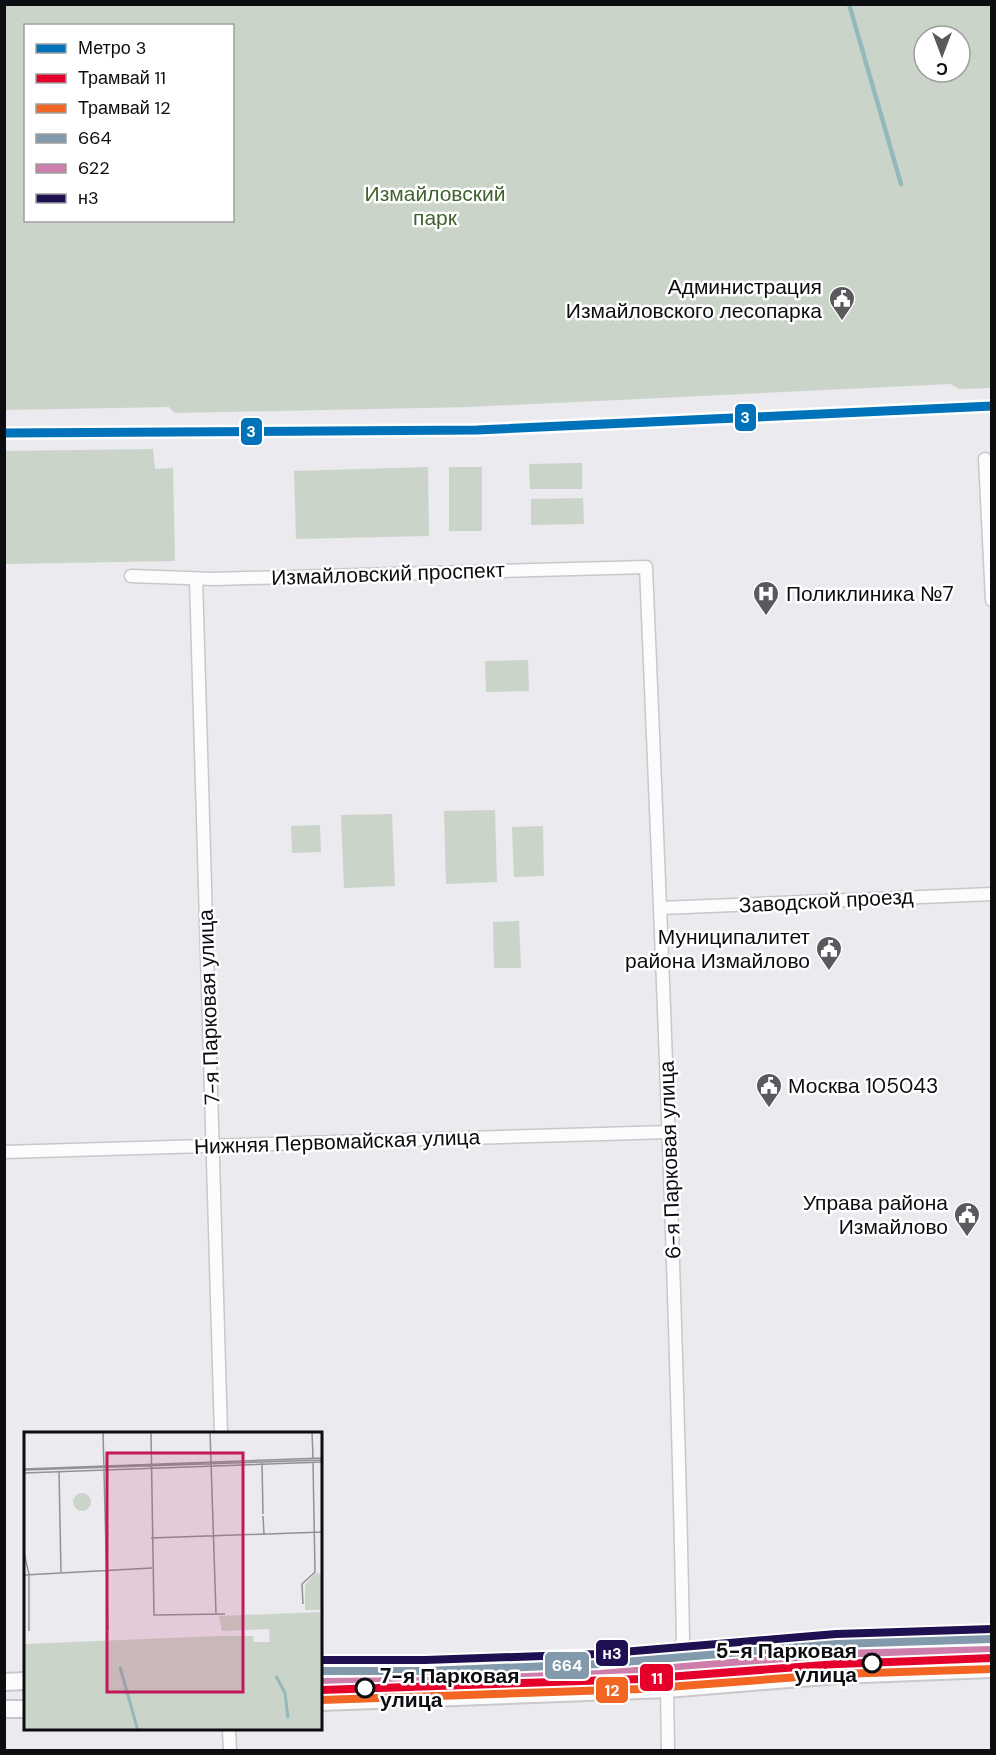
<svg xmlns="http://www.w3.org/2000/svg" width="996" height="1755" viewBox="0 0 996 1755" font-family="'DM Sans',sans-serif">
<rect width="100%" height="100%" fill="#eaeaef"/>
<g fill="#cbd4c8" fill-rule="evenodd">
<path d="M4,5h987v383l-32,1 -8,-5 -481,23 -295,6 -6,-6 -164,3zM26,26h206v194h-206zM924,36h36v36h-36z"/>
<polygon points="153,449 155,469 173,468 175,561 5,564 5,451"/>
<polygon points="582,463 582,489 530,489 529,464"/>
<polygon points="428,467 429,536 296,539 294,471"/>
<rect x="449" y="467" width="33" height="64"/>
<polygon points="583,498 584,524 531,525 531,499"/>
<polygon points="528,660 529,691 486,692 485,661"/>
<polygon points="495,810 497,882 446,884 444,811"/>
<polygon points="392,814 395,886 344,888 341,815"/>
<polygon points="320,825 321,852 292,853 291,826"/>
<polygon points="543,826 544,876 514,877 512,827"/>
<polygon points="519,921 521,968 494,968 493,922"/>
</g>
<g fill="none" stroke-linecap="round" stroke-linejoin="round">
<polyline stroke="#93b9bb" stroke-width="4.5" points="849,4 901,184"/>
<defs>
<g id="minor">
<polyline points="985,459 992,600"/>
<path d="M131,576l83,3 432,-12c15,357 30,714 37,1071l-4,20 -12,31 1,61"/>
<polyline points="196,579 221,1434"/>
<polyline points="661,908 992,894"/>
<polyline points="4,1152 669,1132"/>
<polyline points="229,1730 230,1750"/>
</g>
<g id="secondary">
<polyline points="321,1671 425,1671 600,1664 837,1644 992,1639"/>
<polyline points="4,1682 26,1681"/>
<polyline points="321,1702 667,1689 838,1675 992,1669"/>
<polyline points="4,1709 26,1709"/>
</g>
</defs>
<use href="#minor" stroke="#c8c8cc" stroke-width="15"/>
<use href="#secondary" stroke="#c8c8cc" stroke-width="20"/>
<use href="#minor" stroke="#fcfcfd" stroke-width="12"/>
<use href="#secondary" stroke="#fcfcfd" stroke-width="16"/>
<defs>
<polyline id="bus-1" points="321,1671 425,1671 600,1664 837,1644 992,1639"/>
<polyline id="bus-2" points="321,1682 425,1681 600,1674 838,1654 992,1650"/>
<polyline id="bus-3" points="321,1660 425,1660 599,1654 836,1634 992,1629"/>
</defs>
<use href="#bus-1" stroke="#fff" stroke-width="12"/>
<use href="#bus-2" stroke="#fff" stroke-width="12"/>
<use href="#bus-3" stroke="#fff" stroke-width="12"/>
<use href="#bus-1" stroke="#829aab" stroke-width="8"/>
<use href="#bus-2" stroke="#ce7eab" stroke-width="8"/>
<use href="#bus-3" stroke="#1f1051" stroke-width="8"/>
<defs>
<polyline id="tram-1" points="321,1690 641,1679 838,1664 992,1658"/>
<polyline id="tram-2" points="321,1700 641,1689 839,1674 992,1669"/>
</defs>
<use href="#tram-1" stroke="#fff" stroke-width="12"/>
<use href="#tram-2" stroke="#fff" stroke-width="12"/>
<use href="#tram-1" stroke="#e4002b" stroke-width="8"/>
<use href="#tram-2" stroke="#f26522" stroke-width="8"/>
<defs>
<polyline id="metro-1" points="4,433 477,430 992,406"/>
</defs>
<use href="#metro-1" stroke="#fff" stroke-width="14"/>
<use href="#metro-1" stroke="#0072ba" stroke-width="9"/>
</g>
<defs>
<symbol id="civic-pin" viewBox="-11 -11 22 30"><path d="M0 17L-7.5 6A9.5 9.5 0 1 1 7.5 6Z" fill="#5a5a5e" stroke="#fff"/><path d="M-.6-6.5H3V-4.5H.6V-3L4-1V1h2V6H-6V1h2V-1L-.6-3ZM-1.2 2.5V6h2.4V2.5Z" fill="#fff"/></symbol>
<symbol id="hospital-pin" viewBox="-11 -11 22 30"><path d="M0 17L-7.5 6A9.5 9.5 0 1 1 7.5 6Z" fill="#5a5a5e" stroke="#fff"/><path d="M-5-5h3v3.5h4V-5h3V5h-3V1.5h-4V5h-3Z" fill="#fff"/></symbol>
</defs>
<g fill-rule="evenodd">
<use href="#civic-pin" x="827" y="284" width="30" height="40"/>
<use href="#hospital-pin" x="751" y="579" width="30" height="40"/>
<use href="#civic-pin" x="814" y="934" width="30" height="40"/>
<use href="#civic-pin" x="754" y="1071" width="30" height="40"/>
<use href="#civic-pin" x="952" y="1200" width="30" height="40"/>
</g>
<g fill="#fff" stroke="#0c0d10" stroke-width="3">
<circle cx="872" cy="1663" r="9"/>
<circle cx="365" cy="1688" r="9"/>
</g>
<g text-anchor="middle" stroke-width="5" stroke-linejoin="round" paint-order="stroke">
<g font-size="21" fill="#40622e" stroke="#fff">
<text x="435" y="201">Измайловский<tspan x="435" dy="24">парк</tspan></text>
</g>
<g font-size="21" fill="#0c0d10" stroke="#fff" text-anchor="end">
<text x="822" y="294">Администрация<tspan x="822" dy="24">Измайловского лесопарка</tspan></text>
<text x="786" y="601" text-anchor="start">Поликлиника №7</text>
<text x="810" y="944">Муниципалитет<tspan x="810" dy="24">района Измайлово</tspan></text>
<text x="788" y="1093" text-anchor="start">Москва 105043</text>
<text x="948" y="1210">Управа района<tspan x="948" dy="24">Измайлово</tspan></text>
</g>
<g font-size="21" fill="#0c0d10" stroke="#fff">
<text transform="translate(388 574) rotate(-2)" y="7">Измайловский проспект</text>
<text transform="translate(826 901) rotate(-3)" y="7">Заводской проезд</text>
<text transform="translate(209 1007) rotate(-92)" y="7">7-я Парковая улица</text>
<text transform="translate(337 1142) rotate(-2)" y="7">Нижняя Первомайская улица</text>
<text transform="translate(670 1160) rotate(-92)" y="7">6-я Парковая улица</text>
</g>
<g font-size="21" font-weight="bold" fill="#0c0d10" stroke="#fff" text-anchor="end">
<text x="857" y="1658">5-я Парковая<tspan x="857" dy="24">улица</tspan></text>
<text x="380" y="1683" text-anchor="start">7-я Парковая<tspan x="380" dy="24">улица</tspan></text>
</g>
</g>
<g transform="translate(24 1432)">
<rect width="298" height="298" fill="#eaeaef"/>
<path d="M49 70a9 9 0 1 1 18 0a9 9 0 1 1-18 0ZM291,141l7,1v36h-17v-25zM298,180v118h-298v-86l195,-8h34l1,6h16l-1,-13 -47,2 -3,-15z" fill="#cbd4c8"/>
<path fill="none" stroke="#93b9bb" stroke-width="3" d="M96,235l18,64M252,244l9,17 3,25"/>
<path fill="none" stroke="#919296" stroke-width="1.5" d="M79,0l5,198M127,0l3,183 71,-1M186,0l6,181M288,0l1,26M238,31l1,51M0,37l299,-11M0,38l299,-10M35,39l2,101M0,41l299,-11M239,84l1,18M127,106l172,-6M0,121l5,21v57M0,143l128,-7M279,172l-1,-20 13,-12 -2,-110"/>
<path fill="#c2185b" fill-opacity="0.15" stroke="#c2185b" stroke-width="3" d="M83,21h136v239h-136z"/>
<rect width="298" height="298" fill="none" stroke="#0c0d10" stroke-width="3"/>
</g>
<g stroke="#fff" stroke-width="2">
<rect x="734" y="403" width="23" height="29" rx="6" fill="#0072ba"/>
<rect x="240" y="417" width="23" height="29" rx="6" fill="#0072ba"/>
<rect x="595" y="1639" width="34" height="28" rx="6" fill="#1f1051"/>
<rect x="544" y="1651" width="46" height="29" rx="6" fill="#829aab"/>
<rect x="639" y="1663" width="35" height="29" rx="6" fill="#e4002b"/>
<rect x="595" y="1676" width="34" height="28" rx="6" fill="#f26522"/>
</g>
<g font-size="16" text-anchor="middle" font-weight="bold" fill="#fff">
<text x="745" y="423">3</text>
<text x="251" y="437">3</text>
<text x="612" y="1659">н3</text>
<text x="567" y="1671">664</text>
<text x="657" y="1684">11</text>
<text x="612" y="1696">12</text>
</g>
<rect width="996" height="1755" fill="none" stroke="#0c0d10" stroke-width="12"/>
<rect x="24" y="24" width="210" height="198" fill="#ffffff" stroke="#9e9e9f" stroke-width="1.5"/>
<rect x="36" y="44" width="30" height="9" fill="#0072ba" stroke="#9e9e9f" stroke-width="1.5"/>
<text x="78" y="54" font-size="18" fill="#0c0d10">Метро 3</text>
<rect x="36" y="74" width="30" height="9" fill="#e4002b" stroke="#9e9e9f" stroke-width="1.5"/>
<text x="78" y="84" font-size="18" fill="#0c0d10">Трамвай 11</text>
<rect x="36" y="104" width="30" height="9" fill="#f26522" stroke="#9e9e9f" stroke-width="1.5"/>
<text x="78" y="114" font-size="18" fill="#0c0d10">Трамвай 12</text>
<rect x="36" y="134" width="30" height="9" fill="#829aab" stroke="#9e9e9f" stroke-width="1.5"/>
<text x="78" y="144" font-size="18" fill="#0c0d10">664</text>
<rect x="36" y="164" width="30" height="9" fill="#ce7eab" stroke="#9e9e9f" stroke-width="1.5"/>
<text x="78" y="174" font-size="18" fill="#0c0d10">622</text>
<rect x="36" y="194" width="30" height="9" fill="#1f1051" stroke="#9e9e9f" stroke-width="1.5"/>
<text x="78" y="204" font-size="18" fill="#0c0d10">н3</text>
<g transform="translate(942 54) rotate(180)"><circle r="28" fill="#ffffff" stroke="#9e9e9f" stroke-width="1.5"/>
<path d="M0-4.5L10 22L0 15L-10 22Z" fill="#5a5a5e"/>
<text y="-9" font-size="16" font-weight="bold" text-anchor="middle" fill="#0c0d10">С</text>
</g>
</svg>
